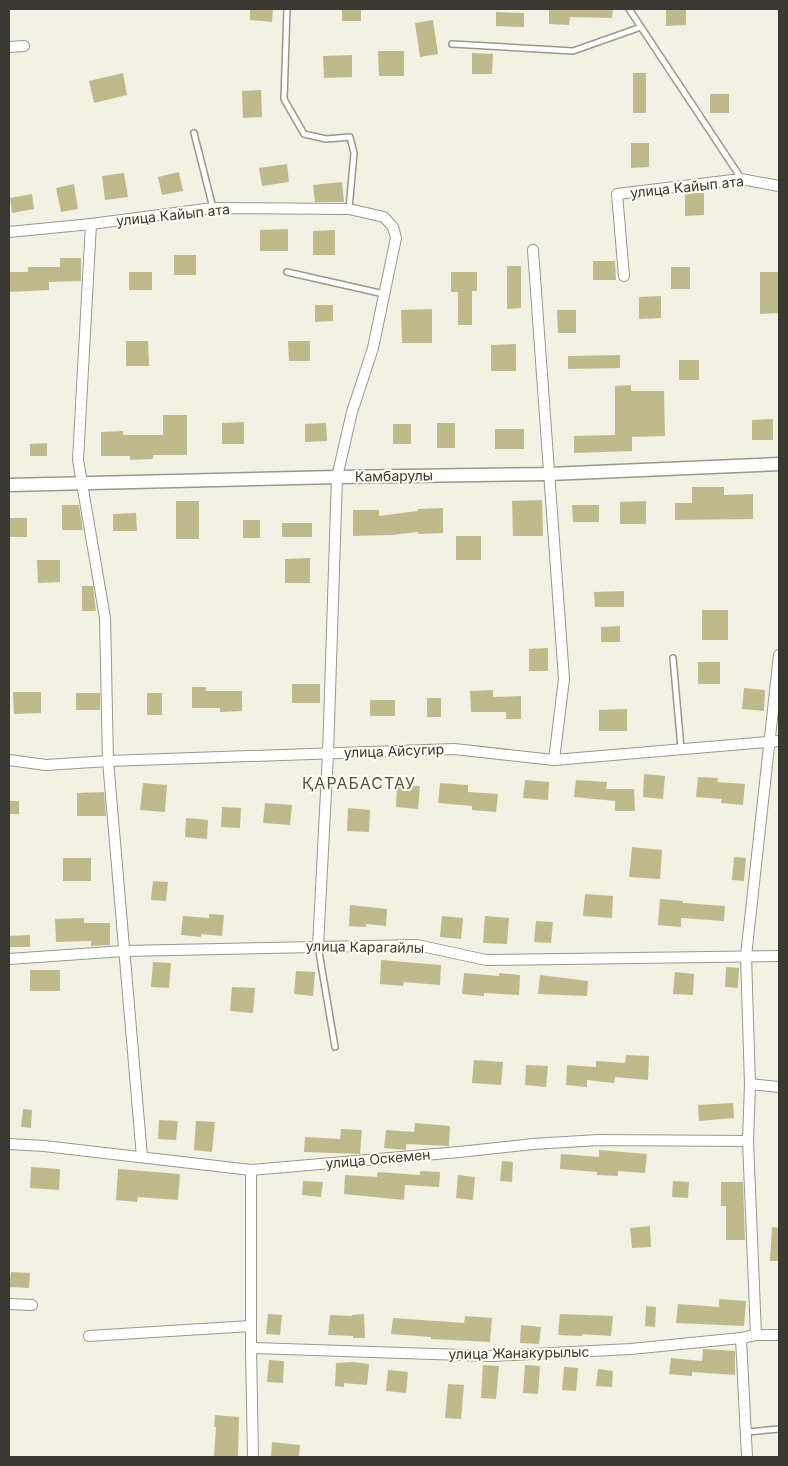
<svg xmlns="http://www.w3.org/2000/svg" width="788" height="1466" viewBox="0 0 788 1466" font-family="Inter,sans-serif">
<rect width="100%" height="100%" fill="#f2f1e4"/>
<g fill="#bfba8c">
<polygon points="250,9 273,9 272,22 250,20"/>
<rect x="342" y="9" width="19" height="12"/>
<polygon points="549,9 613,9 612,18 570,17 569,25 549,24"/>
<polygon points="666,9 686,9 686,25 666,26"/>
<polygon points="496,12 524,13 524,27 496,26"/>
<polygon points="433,20 438,54 420,57 415,23"/>
<polygon points="378,51 404,51 404,76 379,76"/>
<polygon points="472,53 493,54 492,74 472,74"/>
<polygon points="352,55 352,77 324,78 323,56"/>
<polygon points="123,73 127,95 94,103 89,81"/>
<rect x="633" y="73" width="13" height="40"/>
<polygon points="261,90 262,117 243,118 242,91"/>
<rect x="710" y="94" width="19" height="19"/>
<polygon points="631,143 649,143 649,167 631,168"/>
<polygon points="287,164 289,182 262,186 259,168"/>
<polygon points="179,172 183,191 162,195 158,177"/>
<polygon points="124,173 128,197 105,200 102,176"/>
<polygon points="342,182 344,202 315,202 313,185"/>
<polygon points="74,184 78,209 61,212 56,188"/>
<polygon points="685,193 704,193 704,215 685,216"/>
<polygon points="32,194 34,209 12,213 10,198"/>
<polygon points="288,229 288,251 260,251 260,230"/>
<polygon points="335,230 335,255 313,255 313,231"/>
<rect x="174" y="255" width="22" height="20"/>
<polygon points="60,258 81,258 81,281 49,282 49,290 9,292 9,272 28,272 28,267 60,267"/>
<polygon points="593,261 615,261 616,280 593,280"/>
<polygon points="507,266 521,266 521,308 507,309"/>
<rect x="671" y="267" width="19" height="22"/>
<rect x="129" y="272" width="23" height="18"/>
<polygon points="451,272 477,272 477,291 472,291 472,325 458,325 458,292 451,292"/>
<polygon points="760,272 778,272 778,313 760,314"/>
<polygon points="661,296 661,318 639,319 639,297"/>
<polygon points="315,305 333,305 333,321 315,322"/>
<polygon points="432,309 432,343 402,343 401,310"/>
<polygon points="557,310 576,310 576,333 558,333"/>
<polygon points="126,341 148,341 149,366 126,366"/>
<polygon points="288,341 310,341 310,361 289,361"/>
<polygon points="516,344 516,371 491,371 491,345"/>
<polygon points="620,355 620,368 568,369 568,356"/>
<rect x="679" y="360" width="20" height="20"/>
<polygon points="631,385 631,391 664,391 665,436 632,437 632,451 574,453 574,436 615,435 615,386"/>
<polygon points="163,415 187,415 187,455 153,455 153,459 130,460 130,456 101,456 101,432 123,431 123,435 163,435"/>
<polygon points="773,419 773,440 752,440 752,420"/>
<polygon points="244,422 244,444 222,444 222,423"/>
<polygon points="326,423 327,441 305,442 305,424"/>
<rect x="437" y="423" width="18" height="25"/>
<rect x="393" y="424" width="18" height="20"/>
<rect x="495" y="429" width="29" height="20"/>
<polygon points="47,443 47,456 30,456 30,444"/>
<polygon points="692,487 724,487 724,495 753,494 753,519 675,520 675,503 692,503"/>
<polygon points="542,500 543,536 513,536 512,501"/>
<rect x="176" y="501" width="23" height="38"/>
<polygon points="646,501 646,524 620,524 620,502"/>
<polygon points="62,505 79,505 83,530 62,530"/>
<polygon points="572,505 599,505 599,522 573,522"/>
<polygon points="443,508 443,533 418,534 418,532 391,535 353,536 353,510 379,510 379,516 418,511 418,509"/>
<polygon points="136,513 137,531 113,531 113,514"/>
<rect x="9" y="518" width="18" height="19"/>
<rect x="243" y="520" width="17" height="18"/>
<rect x="282" y="523" width="30" height="14"/>
<rect x="456" y="536" width="25" height="24"/>
<polygon points="310,558 310,583 285,583 285,559"/>
<polygon points="37,560 60,560 60,582 38,583"/>
<polygon points="82,586 93,586 96,611 82,611"/>
<polygon points="624,591 624,607 595,607 594,592"/>
<rect x="702" y="610" width="26" height="30"/>
<polygon points="620,626 620,642 601,642 601,627"/>
<polygon points="548,648 548,671 529,671 529,649"/>
<rect x="698" y="662" width="22" height="22"/>
<rect x="292" y="684" width="28" height="19"/>
<polygon points="192,687 206,687 206,691 242,691 242,711 220,712 220,708 192,708"/>
<polygon points="744,688 765,690 764,711 742,709"/>
<polygon points="493,690 493,697 521,696 521,719 506,719 506,712 471,712 470,691"/>
<polygon points="13,692 41,692 41,713 14,714"/>
<rect x="76" y="693" width="24" height="17"/>
<rect x="147" y="693" width="15" height="22"/>
<rect x="427" y="698" width="14" height="19"/>
<rect x="370" y="700" width="25" height="16"/>
<polygon points="627,709 627,731 599,731 599,710"/>
<polygon points="644,774 665,776 663,799 643,797"/>
<polygon points="698,777 718,778 717,782 745,784 743,805 721,803 722,799 696,797"/>
<polygon points="525,780 549,782 548,800 523,798"/>
<polygon points="576,780 607,782 606,789 634,789 635,811 615,811 615,801 574,797"/>
<polygon points="143,783 167,785 165,812 140,810"/>
<polygon points="440,783 468,785 468,792 498,794 496,812 472,810 472,806 438,803"/>
<polygon points="397,785 420,786 418,809 396,807"/>
<polygon points="104,792 106,816 77,816 77,793"/>
<rect x="9" y="801" width="10" height="13"/>
<polygon points="265,803 292,805 290,825 263,823"/>
<polygon points="222,807 241,808 240,828 221,827"/>
<polygon points="348,808 370,810 369,832 347,831"/>
<polygon points="186,818 208,820 207,839 185,837"/>
<polygon points="632,847 662,850 660,879 629,877"/>
<polygon points="734,857 746,858 744,881 732,880"/>
<rect x="63" y="858" width="28" height="23"/>
<polygon points="153,881 168,882 166,901 151,900"/>
<polygon points="585,894 613,896 612,918 583,916"/>
<polygon points="660,899 683,901 683,903 725,906 724,921 681,918 681,927 658,925"/>
<polygon points="350,905 387,909 386,926 366,924 366,927 349,926"/>
<polygon points="209,914 224,915 222,936 201,934 201,937 181,935 183,916 209,918"/>
<polygon points="442,916 463,918 461,939 440,937"/>
<polygon points="485,916 509,918 507,944 483,943"/>
<polygon points="84,918 84,923 110,923 110,945 91,946 91,941 56,942 55,919"/>
<polygon points="536,921 553,922 551,943 534,942"/>
<polygon points="30,935 30,947 9,947 9,936"/>
<polygon points="381,960 441,965 440,985 404,982 403,986 380,984"/>
<polygon points="153,962 171,963 169,988 151,987"/>
<polygon points="726,967 739,968 738,988 725,987"/>
<rect x="30" y="970" width="30" height="21"/>
<polygon points="296,971 315,972 313,996 294,994"/>
<polygon points="675,972 694,974 693,995 673,994"/>
<polygon points="464,973 499,976 499,973 520,975 519,995 484,993 484,996 462,994"/>
<polygon points="540,975 588,981 587,996 538,994"/>
<polygon points="232,987 255,988 253,1013 230,1011"/>
<polygon points="626,1055 649,1056 648,1080 615,1077 614,1083 587,1080 587,1087 566,1085 567,1065 596,1067 596,1061 625,1063"/>
<polygon points="474,1060 503,1062 501,1085 472,1083"/>
<polygon points="526,1065 548,1066 546,1087 525,1085"/>
<polygon points="733,1103 734,1118 699,1121 698,1105"/>
<polygon points="23,1109 32,1110 31,1128 21,1127"/>
<polygon points="159,1120 178,1121 176,1140 158,1139"/>
<polygon points="196,1121 215,1122 212,1152 194,1150"/>
<polygon points="415,1123 450,1126 449,1146 406,1144 406,1150 384,1148 386,1130 414,1132"/>
<polygon points="341,1129 362,1130 360,1154 304,1152 305,1137 340,1139"/>
<polygon points="599,1150 647,1154 645,1173 618,1171 618,1176 597,1175 597,1172 560,1169 561,1154 599,1157"/>
<polygon points="502,1161 513,1162 512,1182 500,1181"/>
<polygon points="31,1167 60,1169 59,1190 30,1188"/>
<polygon points="118,1169 180,1174 178,1200 138,1197 137,1202 116,1200"/>
<polygon points="420,1171 440,1172 439,1187 405,1185 404,1200 344,1194 345,1175 377,1177 378,1172 420,1175"/>
<polygon points="458,1175 475,1177 473,1200 456,1198"/>
<polygon points="303,1181 323,1182 321,1197 302,1195"/>
<polygon points="673,1181 689,1182 688,1198 672,1197"/>
<polygon points="721,1182 743,1182 745,1240 726,1240 726,1206 721,1206"/>
<polygon points="650,1226 651,1247 632,1248 630,1228"/>
<polygon points="772,1227 779,1228 779,1261 770,1261"/>
<polygon points="11,1272 30,1273 29,1288 9,1287"/>
<polygon points="719,1299 746,1301 744,1326 676,1323 678,1304 719,1307"/>
<polygon points="646,1306 656,1307 655,1327 645,1326"/>
<polygon points="268,1314 282,1315 280,1335 266,1334"/>
<polygon points="364,1314 365,1338 353,1338 353,1336 328,1335 330,1315 352,1316 352,1315"/>
<polygon points="560,1314 613,1316 611,1336 582,1334 582,1336 558,1335"/>
<polygon points="465,1316 492,1318 490,1342 431,1339 431,1337 391,1334 393,1318 464,1323"/>
<polygon points="521,1325 541,1327 539,1344 520,1343"/>
<polygon points="703,1349 735,1351 735,1375 692,1372 692,1376 669,1374 671,1358 702,1361"/>
<polygon points="269,1360 284,1361 283,1383 267,1382"/>
<polygon points="353,1362 369,1364 367,1385 344,1383 344,1387 335,1386 336,1363"/>
<polygon points="483,1365 499,1366 496,1399 481,1398"/>
<polygon points="525,1365 540,1366 538,1394 523,1393"/>
<polygon points="564,1367 578,1368 576,1391 562,1390"/>
<polygon points="598,1369 613,1371 612,1387 596,1386"/>
<polygon points="388,1370 408,1372 406,1393 386,1391"/>
<polygon points="448,1384 464,1385 461,1419 445,1418"/>
<polygon points="215,1415 239,1417 238,1457 214,1457 216,1427 214,1427"/>
<polygon points="272,1442 300,1445 299,1457 271,1457"/>
</g>
<g fill="none" stroke-linecap="round" stroke-linejoin="round">
<defs>
<g id="service">
<polyline points="287,9 284,99 304,134 326,139 350,137 354,153 349,209"/>
<polyline points="629,9 741,178"/>
<polyline points="452,44 573,51 641,27"/>
<polyline points="194,133 213,208"/>
<polyline points="287,272 384,294"/>
<polyline points="673,658 681,748"/>
<polyline points="318,946 335,1047"/>
<polyline points="747,1432 779,1429"/>
</g>
<g id="minor">
<polyline points="9,47 24,46"/>
<polyline points="91,224 78,460 105,618 108,761 142,1157"/>
<polyline points="9,232 91,224 213,208 349,209 384,217 393,227 396,238 373,348 352,412 337,477 328,754 318,946"/>
<polyline points="533,250 564,679 554,760"/>
<polyline points="624,276 617,194 741,179 779,186"/>
<polyline points="9,760 46,765 108,761 454,749 554,760 779,741"/>
<polyline points="9,959 124,951 417,945 486,960 779,956"/>
<polyline points="750,1084 779,1087"/>
<polyline points="9,1144 44,1146 251,1170 459,1152 533,1144 598,1140 748,1141"/>
<polyline points="251,1170 251,1348 253,1457"/>
<polyline points="9,1304 32,1305"/>
<polyline points="756,1335 748,1141 750,1084 746,956 779,655"/>
<polyline points="89,1336 251,1326"/>
<polyline points="741,1338 747,1457"/>
<polyline points="251,1348 492,1356 631,1349 741,1338 756,1335 779,1335"/>
</g>
<polyline id="tertiary" points="9,485 337,477 549,474 779,464"/>
</defs>
<use href="#service" stroke="#99988b" stroke-width="8"/>
<use href="#minor" stroke="#99988b" stroke-width="12"/>
<use href="#tertiary" stroke="#99988b" stroke-width="15"/>
<use href="#service" stroke="#fff" stroke-width="5"/>
<use href="#minor" stroke="#fff" stroke-width="10"/>
<use href="#tertiary" stroke="#fff" stroke-width="12"/>
</g>
<g text-anchor="middle" stroke-width="4" stroke-linejoin="round" paint-order="stroke">
<g font-size="14" fill="#393833" stroke="#fffef3">
<text transform="translate(687 187) rotate(-6)" y="5">улица Кайып ата</text>
<text transform="translate(173 215) rotate(-6)" y="5">улица Кайып ата</text>
<text transform="translate(394 476) rotate(-1)" y="5">Камбарулы</text>
<text transform="translate(394 751) rotate(-2)" y="5">улица Айсугир</text>
<text transform="translate(365 947) rotate(1)" y="5">улица Карагайлы</text>
<text transform="translate(378 1159) rotate(-5)" y="5">улица Оскемен</text>
<text transform="translate(519 1353) rotate(-1)" y="5">улица Жанакурылыс</text>
</g>
<g font-size="16" letter-spacing="1" fill="#535247" stroke="#fffef3">
<text x="359" y="789">ҚАРАБАСТАУ</text>
</g>
</g>
<rect width="788" height="1466" fill="none" stroke="#393833" stroke-width="20"/>
</svg>
